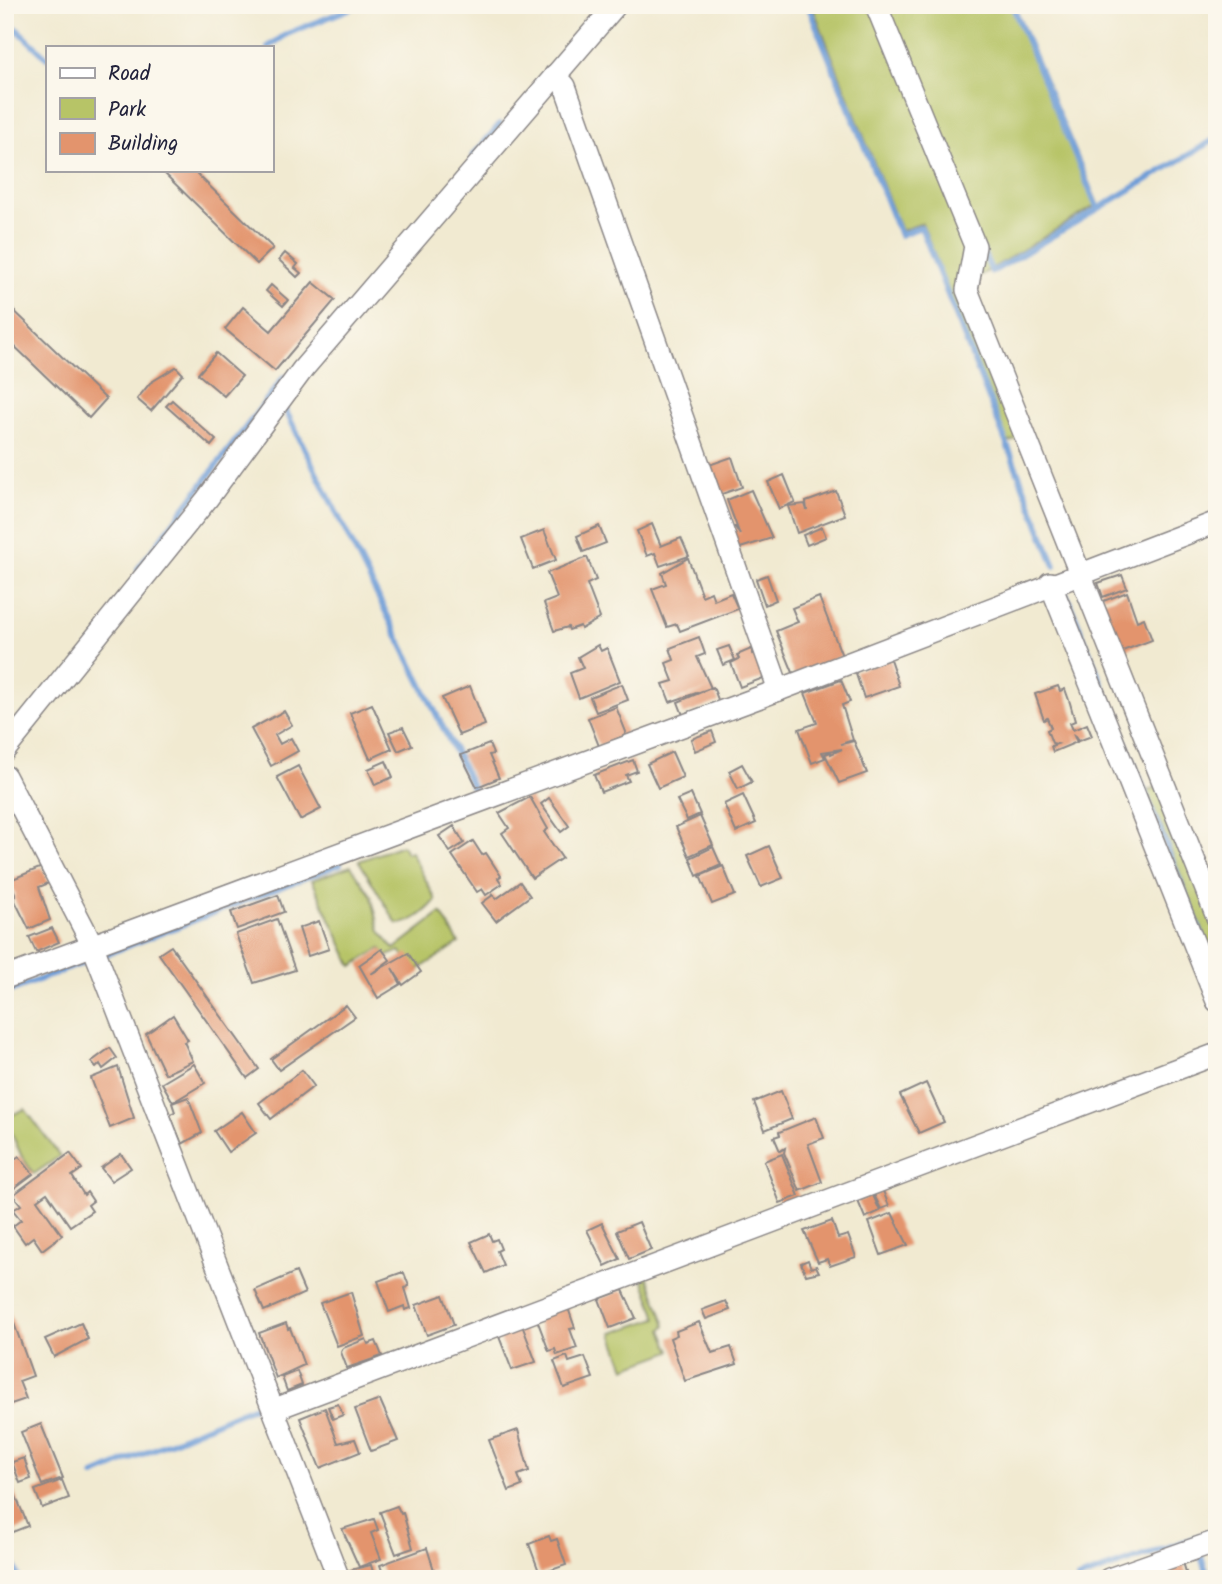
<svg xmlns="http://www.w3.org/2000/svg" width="1222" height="1584" viewBox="0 0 1222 1584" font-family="Kalam,sans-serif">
<rect width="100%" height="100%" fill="#fbf7ec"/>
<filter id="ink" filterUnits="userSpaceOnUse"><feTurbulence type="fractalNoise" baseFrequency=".0143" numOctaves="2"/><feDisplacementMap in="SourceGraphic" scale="14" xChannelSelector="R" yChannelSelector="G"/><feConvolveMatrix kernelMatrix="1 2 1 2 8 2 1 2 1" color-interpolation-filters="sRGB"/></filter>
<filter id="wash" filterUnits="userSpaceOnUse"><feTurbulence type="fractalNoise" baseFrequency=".00686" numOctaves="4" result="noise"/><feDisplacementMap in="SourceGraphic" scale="28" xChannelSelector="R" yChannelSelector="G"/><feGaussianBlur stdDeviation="1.57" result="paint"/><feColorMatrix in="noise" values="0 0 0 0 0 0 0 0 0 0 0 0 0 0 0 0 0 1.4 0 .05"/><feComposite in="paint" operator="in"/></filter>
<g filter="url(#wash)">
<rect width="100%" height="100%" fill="#f1ead1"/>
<g fill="#b7c467" stroke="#6c7351" stroke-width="2">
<polygon points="812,5 1014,5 1098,204 960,288 1022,437 1008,443 922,223 901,231"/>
<polygon points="1159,786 1217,932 1217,966 1147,791"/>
<path d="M402,845l4,8 5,-1 25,48c-10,12 -23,23 -39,24l-38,-63z"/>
<polygon points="351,866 371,895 380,931 394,949 441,913 459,943 416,971 400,951 386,957 381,948 352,966 312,880"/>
<polygon points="25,1109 60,1156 34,1174 21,1155 5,1118"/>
<polygon points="647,1275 666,1325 662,1330 671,1351 625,1368 612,1333 657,1318 642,1276"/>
</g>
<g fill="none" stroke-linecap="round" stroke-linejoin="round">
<g stroke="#6e9dd7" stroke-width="6">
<polyline points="808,5 900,235 921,227 1055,566"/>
<polyline points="1012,5 1097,207"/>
<polyline points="5,18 47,58"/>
<polyline points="268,47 287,34 359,5"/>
<polyline points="473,156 500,124"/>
<polyline points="982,250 992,272 1217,138"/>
<polyline points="283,405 475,792"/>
<polyline points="138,569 284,377"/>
<polyline points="1063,586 1208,951"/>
<polyline points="5,993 340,864"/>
<polyline points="94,1475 259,1404"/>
<polyline points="5,1540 19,1579"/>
<polyline points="1201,1557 1209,1579"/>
<polyline points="1078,1579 1217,1530"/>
</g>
</g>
<g id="blocks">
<g fill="#e3946d">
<polygon points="161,170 193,170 273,248 257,264"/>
<polygon points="285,253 298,264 295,268 301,273 297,277 279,260"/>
<polygon points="313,282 335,300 275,371 225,329 243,307 271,331"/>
<polygon points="271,285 288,300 283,306 266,291"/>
<polygon points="5,302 106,399 89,418 5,337"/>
<polygon points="216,353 242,376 224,396 198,374"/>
<polygon points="176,367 183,374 151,411 137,399 150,383"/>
<polygon points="172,400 216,440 211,446 166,406"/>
<polygon points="732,457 742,487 716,496 706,466"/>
<polygon points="784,475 795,502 779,509 768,482"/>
<polygon points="751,490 772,538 734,550 728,529 735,527 740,535 727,500"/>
<polygon points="836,491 845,515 797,533 788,506 805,504 807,510 806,502"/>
<polygon points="652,524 661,546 681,538 689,556 660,566 655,553 647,556 637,531"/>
<polygon points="599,526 606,543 583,552 577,536"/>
<polygon points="822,527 826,537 807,545 803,535"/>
<polygon points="544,530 556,560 533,569 521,539"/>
<polygon points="587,557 596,580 587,584 600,618 581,629 580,626 569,630 568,627 554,631 544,603 557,598 547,573"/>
<polygon points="688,558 702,596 711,592 714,600 731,593 738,609 680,631 677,624 667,627 652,589 666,584 662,573"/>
<polygon points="767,575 776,600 765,605 756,579"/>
<polygon points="1122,575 1127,588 1103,597 1098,583"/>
<polygon points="1127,592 1137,621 1144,618 1152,640 1117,653 1098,603"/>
<polygon points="819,597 842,656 794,675 776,631 798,622 792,608"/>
<polygon points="699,637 705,654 697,657 711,688 670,702 663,684 673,681 666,663 674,660 670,648"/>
<polygon points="598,645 601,651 607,648 620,681 579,698 570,673 583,668 578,657"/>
<polygon points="729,646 735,660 723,665 717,650"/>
<polygon points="751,649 753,654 756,653 766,677 740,687 731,663 739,659 737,655"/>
<polygon points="890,659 899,686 864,698 855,671"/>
<polygon points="841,680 850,702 842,705 853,740 841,744 854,741 867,773 839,783 825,754 831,752 831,754 842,749 822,752 825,758 812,763 799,729 817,723 805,693"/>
<polygon points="622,684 628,700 596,712 590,697"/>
<polygon points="470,686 485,725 459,735 442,698"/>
<polygon points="1058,686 1060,691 1065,689 1070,703 1075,721 1070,723 1073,730 1087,724 1092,736 1078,741 1073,734 1077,742 1053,752 1051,746 1057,744 1052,743 1047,730 1051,728 1047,718 1044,720 1035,694"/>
<polygon points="713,687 719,702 683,715 678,702"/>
<polygon points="372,704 392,749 370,759 350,713"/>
<polygon points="616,707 626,732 624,736 599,746 588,718"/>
<polygon points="284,711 292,725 275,735 280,744 291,738 298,751 271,766 251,729"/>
<polygon points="403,727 412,745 398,751 389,732"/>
<polygon points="712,731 716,742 695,751 691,739"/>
<polygon points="489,744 493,754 489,755 499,778 477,787 461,755"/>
<polygon points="672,752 683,777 658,788 647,764"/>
<polygon points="633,760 637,771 626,775 629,781 601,792 594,775"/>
<polygon points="386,761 393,777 375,785 368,769"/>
<polygon points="742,764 752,782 738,789 729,771"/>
<polygon points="298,766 321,809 300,820 277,777"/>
<polygon points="691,794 700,814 687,820 677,800"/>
<polygon points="743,795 756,823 736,832 724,804"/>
<polygon points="530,797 548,829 544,832 562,858 532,878 502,833 509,828 499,813"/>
<polygon points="549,798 569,826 561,832 541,804"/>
<polygon points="700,816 713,845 689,856 676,827"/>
<polygon points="454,826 464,843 450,852 439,836"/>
<polygon points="473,841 482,855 486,853 501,876 498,878 502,884 486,895 482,889 477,892 452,855"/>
<polygon points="769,846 783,878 761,887 747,856"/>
<polygon points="713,847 721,865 697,876 690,858"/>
<polygon points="723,866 735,895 712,904 700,876"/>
<polygon points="42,867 49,883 39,887 50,920 29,929 13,897 16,896 10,880"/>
<polygon points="520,882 530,896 496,921 482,903 493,895 496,899"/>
<polygon points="278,895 284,912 237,929 231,912"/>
<polygon points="277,919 295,970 254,983 236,934"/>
<polygon points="319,921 329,949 308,956 299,928"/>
<polygon points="52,928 59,942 36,952 29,937"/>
<polygon points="171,946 259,1069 247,1078 159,954"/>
<polygon points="382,949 390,960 371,974 408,953 421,972 403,985 392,968 401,984 378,998 359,965"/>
<polygon points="346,1005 355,1017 279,1070 271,1059"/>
<polygon points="173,1015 188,1040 184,1042 193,1061 165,1074 146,1034"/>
<polygon points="110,1048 117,1058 103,1069 100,1064 96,1068 91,1062"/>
<polygon points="194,1064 205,1083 173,1102 162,1083"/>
<polygon points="118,1067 134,1118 110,1128 91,1078"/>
<polygon points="302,1070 314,1086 271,1119 259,1103"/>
<polygon points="926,1083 944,1122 919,1133 900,1095"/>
<polygon points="781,1091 792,1119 765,1130 754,1102"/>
<polygon points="188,1097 202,1133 182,1144 170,1114 175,1112 172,1103"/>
<polygon points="242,1112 256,1133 228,1152 214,1131"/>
<polygon points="816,1117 824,1138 808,1144 822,1182 800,1191 784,1153 785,1148 780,1151 774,1137 780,1135 779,1132"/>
<polygon points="70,1153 82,1169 72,1176 84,1195 87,1192 93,1201 88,1205 92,1211 70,1226 47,1193 37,1200 62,1235 42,1250 33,1237 25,1243 13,1226 21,1220 13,1210 21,1205 13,1195"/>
<polygon points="121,1154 131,1168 111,1181 101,1168"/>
<polygon points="782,1154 799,1196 780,1203 764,1161"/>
<polygon points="19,1156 33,1174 5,1195 5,1166"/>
<polygon points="883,1191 889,1206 881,1209 874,1195"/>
<polygon points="873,1195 880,1211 865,1218 858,1201"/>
<polygon points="892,1213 908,1245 881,1255 869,1222"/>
<polygon points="832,1221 838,1238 848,1235 856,1257 830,1266 827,1259 818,1262 804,1231"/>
<polygon points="639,1222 651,1250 629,1259 617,1231"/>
<polygon points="602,1223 620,1259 605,1266 587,1230"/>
<polygon points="489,1234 492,1241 497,1239 501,1249 497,1251 503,1265 486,1273 471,1242"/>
<polygon points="808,1260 811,1268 816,1266 819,1272 806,1275 801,1263"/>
<polygon points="296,1272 305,1293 264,1311 255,1290"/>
<polygon points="400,1273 404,1273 409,1286 405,1288 411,1308 405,1310 404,1306 389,1312 378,1281"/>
<polygon points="623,1290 636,1318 610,1328 599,1299"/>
<polygon points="351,1292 364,1336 337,1346 320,1303"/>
<polygon points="443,1295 454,1325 427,1335 416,1305"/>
<polygon points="726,1301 730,1310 706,1319 702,1310"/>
<polygon points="7,1304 33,1376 19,1381 26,1399 5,1406"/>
<polygon points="567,1305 575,1328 570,1329 577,1348 557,1355 555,1349 549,1351 536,1317"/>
<polygon points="699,1322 712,1353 731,1347 737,1364 685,1381 670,1338 677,1335 676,1331"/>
<polygon points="81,1323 88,1339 54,1357 45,1339"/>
<polygon points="286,1323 288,1329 290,1328 304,1365 276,1378 259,1333"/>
<polygon points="522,1325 536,1362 512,1370 498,1334"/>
<polygon points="366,1339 368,1344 376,1341 382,1356 347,1368 341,1352 343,1348"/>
<polygon points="567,1356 569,1362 585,1357 593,1378 564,1388 554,1361"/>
<polygon points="297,1371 302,1385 287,1391 282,1377"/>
<polygon points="380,1400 398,1441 371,1451 355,1409"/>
<polygon points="338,1404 343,1415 333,1419 328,1407"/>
<polygon points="325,1408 338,1443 355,1439 360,1452 320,1468 300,1418"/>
<polygon points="41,1424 63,1478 42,1485 21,1432"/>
<polygon points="518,1430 529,1471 518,1475 522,1486 509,1491 489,1440"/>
<polygon points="24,1458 31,1479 20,1483 12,1462"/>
<polygon points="5,1469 28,1526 10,1533 5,1522"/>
<polygon points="62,1480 69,1498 42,1508 35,1490"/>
<polygon points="397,1506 401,1514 403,1513 413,1548 396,1554 380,1512"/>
<polygon points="374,1519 378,1530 371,1533 381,1559 359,1567 342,1529"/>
<polygon points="549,1536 551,1541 557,1539 566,1565 540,1574 529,1544"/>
<polygon points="427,1548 434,1570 410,1579 385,1579 380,1565"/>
<polygon points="1183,1562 1188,1579 1152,1579 1151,1573"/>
<polygon points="371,1565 375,1579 347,1579 346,1571"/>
</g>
</g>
</g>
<g filter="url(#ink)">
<use href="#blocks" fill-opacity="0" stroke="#8a8686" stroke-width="2"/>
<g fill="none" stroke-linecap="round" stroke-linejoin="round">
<defs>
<g id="minor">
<polyline points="876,5 975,246 967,290 1217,917"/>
<polyline points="555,75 565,86 779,690"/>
<polyline points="1050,583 1217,1001"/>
<polyline points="5,750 207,499 303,369 616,5"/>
<polyline points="5,776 92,944 339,1579"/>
<polyline points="5,978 779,690 1217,522"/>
<polyline points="275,1409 1217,1054"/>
<polyline points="1109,1579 1217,1541"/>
</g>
</defs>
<use href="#minor" stroke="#8a8686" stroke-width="24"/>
<use href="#minor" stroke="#fff" stroke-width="21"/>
</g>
</g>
<rect width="1222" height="1584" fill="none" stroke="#fbf7ec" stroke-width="28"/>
<rect x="46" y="46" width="228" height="126" fill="#fbf7ec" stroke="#a4a2a5" stroke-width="2"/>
<rect x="60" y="68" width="35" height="10" fill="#ffffff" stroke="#a4a2a5" stroke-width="2"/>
<text x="108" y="80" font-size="21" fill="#22223b">Road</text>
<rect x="60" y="98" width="35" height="21" fill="#b7c467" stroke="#a4a2a5" stroke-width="2"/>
<text x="108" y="116" font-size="21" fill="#22223b">Park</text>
<rect x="60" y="133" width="35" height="21" fill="#e3946d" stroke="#a4a2a5" stroke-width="2"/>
<text x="108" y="150" font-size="21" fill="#22223b">Building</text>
</svg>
